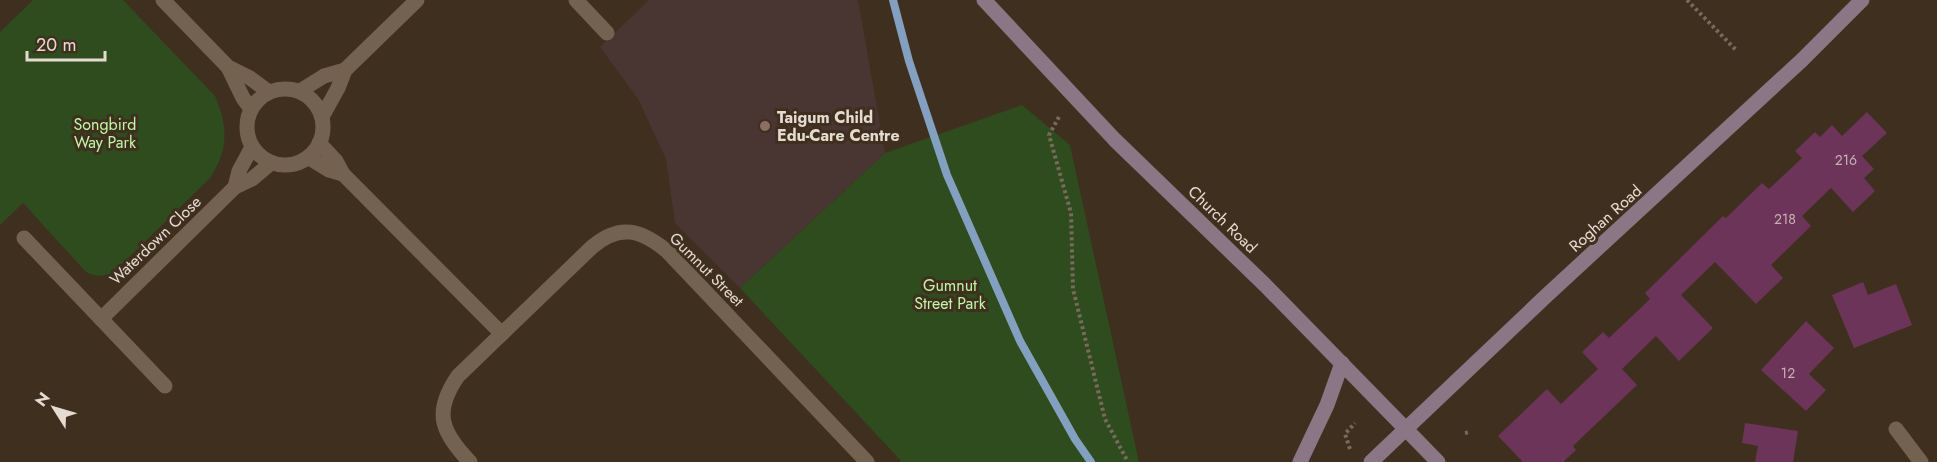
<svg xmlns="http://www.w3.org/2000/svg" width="1937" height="462" viewBox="0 0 1937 462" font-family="Jost,sans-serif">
<rect width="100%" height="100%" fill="#3f2f1f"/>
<polygon fill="#493531" points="649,0 858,0 885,153 740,288 675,223 666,159 638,99 600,47"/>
<g fill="#2e4c1d">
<path d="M33,0h90l92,96c13,31 14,53 -5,82l-96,94c-11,5 -18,5 -28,0l-63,-69 -23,22v-193z"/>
<polygon points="1022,105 1070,145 1139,462 902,462 740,288 885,153"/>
</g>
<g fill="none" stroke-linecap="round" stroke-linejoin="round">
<polyline stroke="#84a0c1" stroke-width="8" points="893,0 909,61 947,175 1020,341 1075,439 1091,462"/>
</g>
<g fill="#6c3459">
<polygon points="1867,112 1887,133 1862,156 1874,169 1864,178 1875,191 1853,212 1831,188 1802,216 1811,226 1771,265 1783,278 1756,304 1715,262 1681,295 1713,328 1679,361 1656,336 1622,369 1637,385 1573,446 1576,450 1563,462 1523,462 1498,436 1547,389 1561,404 1598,369 1582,352 1603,332 1609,338 1650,299 1645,293 1723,216 1726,218 1762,183 1769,189 1802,158 1795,151 1815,132 1820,137 1832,125 1842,136"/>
<polygon points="1863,282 1868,295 1896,284 1912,325 1854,348 1832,295"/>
<polygon points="1806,321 1834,348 1809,374 1826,390 1806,411 1761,370"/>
<polygon points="1745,423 1798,431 1793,462 1755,462 1758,446 1742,443"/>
</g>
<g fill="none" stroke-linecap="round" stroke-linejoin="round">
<g stroke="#796a5d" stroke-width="4" stroke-dasharray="3 3" stroke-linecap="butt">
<polyline points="1687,0 1737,51"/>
<polyline points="1059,117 1049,135 1071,213 1073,289 1105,419 1128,462"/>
<polyline points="1465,433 1470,432"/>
<polyline points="1350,449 1345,434 1355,423"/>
</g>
<g stroke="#746250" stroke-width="15">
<polyline points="163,0 228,67 250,78 269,92"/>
<polyline points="576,0 607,33"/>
<polyline points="228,67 243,98 251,109"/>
<circle cx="285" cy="127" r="38"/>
<polyline points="300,91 324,76 345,70"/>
<polyline points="322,117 338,88 345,70 417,0"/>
<polyline points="319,143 336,161 343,174 502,334"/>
<polyline points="308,157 329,170 343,174"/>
<polyline points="235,187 239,171 252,147"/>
<polyline points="24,238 165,386"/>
<polyline points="101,319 235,187 252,179 271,163"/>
<polyline points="1896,429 1921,462"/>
<path d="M470,462c-29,-30 -37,-50 -12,-86l134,-129c28,-24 49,-17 75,4l200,211"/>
</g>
<g stroke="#8a7684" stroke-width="15">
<polyline points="984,0 1115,140 1265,285 1438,462"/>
<polyline points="1300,462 1327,405 1342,363"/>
<polyline points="1371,462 1546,296 1802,60 1862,0"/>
</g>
</g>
<circle fill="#8d6e63" stroke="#3f2f1f" stroke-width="2" cx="765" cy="126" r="6"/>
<g text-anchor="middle" stroke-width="6" stroke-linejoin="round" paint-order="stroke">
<g font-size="14" fill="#c8b1b3">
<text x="1846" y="165">216</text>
<text x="1785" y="224">218</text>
<text x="1788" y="378">12</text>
</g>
<g font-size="16" font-weight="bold" fill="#e6dbd1" stroke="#3f2f1f" text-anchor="start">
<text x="777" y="123">Taigum Child<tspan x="777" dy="18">Edu-Care Centre</tspan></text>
</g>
<g font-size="16" fill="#bff8a4" stroke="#3f2f1f">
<text x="105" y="130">Songbird<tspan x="105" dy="18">Way Park</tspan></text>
<text x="950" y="291">Gumnut<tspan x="950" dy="18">Street Park</tspan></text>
</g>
<g font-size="16" fill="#e6dbd1" stroke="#3f2f1f">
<text transform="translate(1605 218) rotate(-42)" y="6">Roghan Road</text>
<text transform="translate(1223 219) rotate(44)" y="6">Church Road</text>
<text transform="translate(155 240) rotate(-44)" y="6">Waterdown Close</text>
<text transform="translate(707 269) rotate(45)" y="6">Gumnut Street</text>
</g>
</g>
<g transform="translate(54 408) rotate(307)" stroke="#3f2f1f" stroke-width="4.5" paint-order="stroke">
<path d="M0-4.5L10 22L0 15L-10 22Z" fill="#e6dbd1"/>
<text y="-9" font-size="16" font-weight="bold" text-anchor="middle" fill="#e6dbd1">N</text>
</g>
<path d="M27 51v9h78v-9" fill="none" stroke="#e6dbd1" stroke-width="3"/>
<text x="36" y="51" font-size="18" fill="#e6dbd1" stroke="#3f2f1f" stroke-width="4.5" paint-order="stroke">20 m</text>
</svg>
